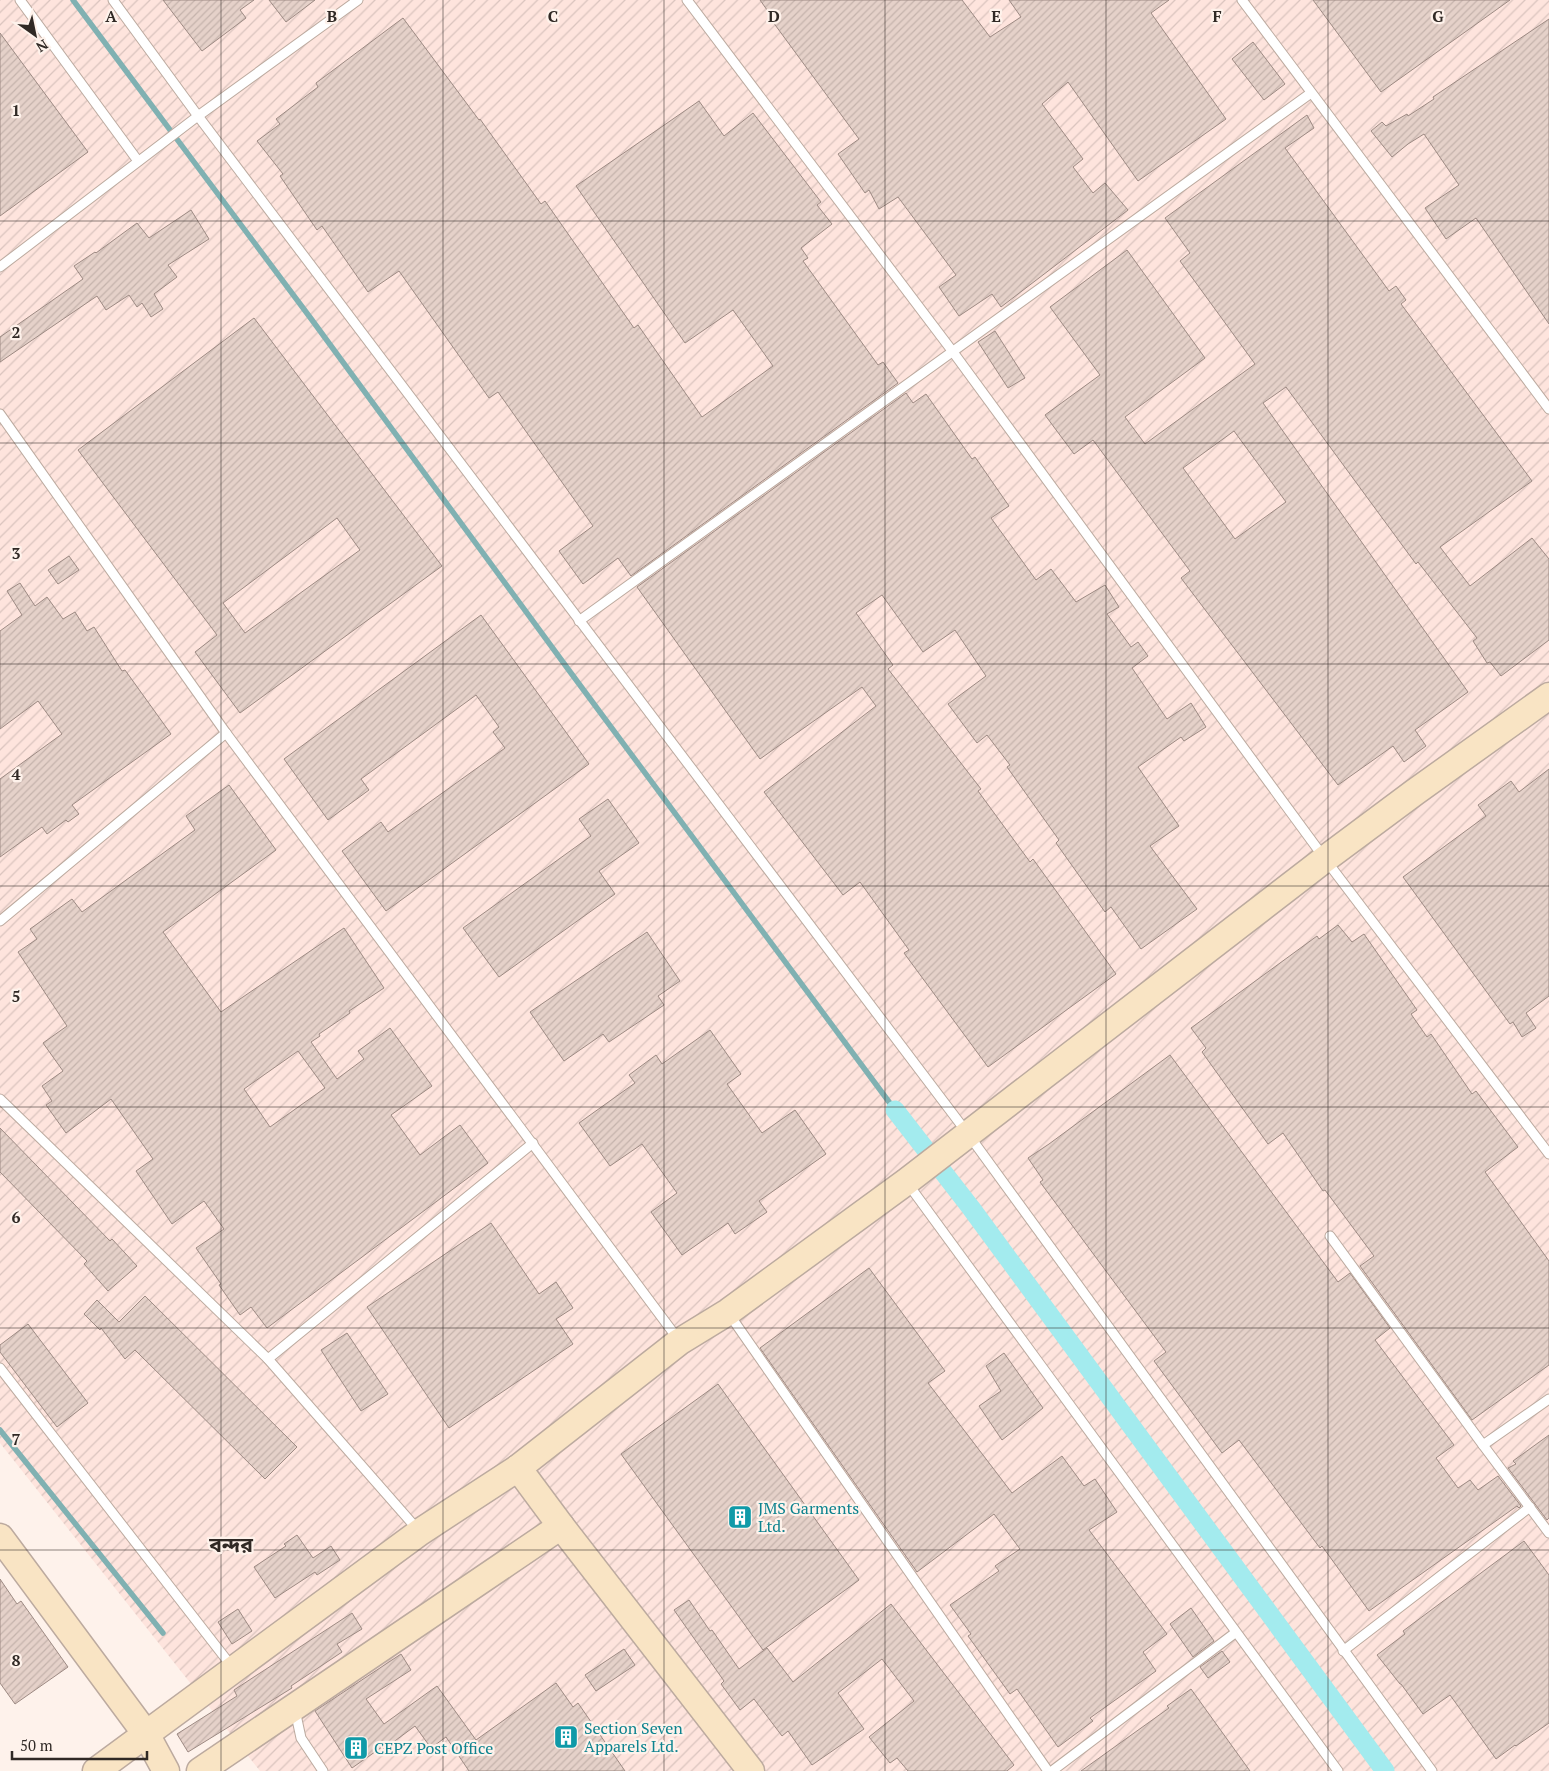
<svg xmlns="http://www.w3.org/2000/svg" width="1549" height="1771" viewBox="0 0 1549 1771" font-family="'PT Serif','Noto Sans Bengali',serif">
<defs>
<pattern id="industrial-furrows" width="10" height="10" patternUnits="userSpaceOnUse" patternTransform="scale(1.25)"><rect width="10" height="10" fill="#fee4dd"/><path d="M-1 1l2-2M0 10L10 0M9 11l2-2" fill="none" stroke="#dac4be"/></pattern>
<pattern id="building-hatch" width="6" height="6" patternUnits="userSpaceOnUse" patternTransform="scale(1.25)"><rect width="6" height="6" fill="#e5d1c9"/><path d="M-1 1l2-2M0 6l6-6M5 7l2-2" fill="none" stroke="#c5b3ac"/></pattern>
</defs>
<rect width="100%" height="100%" fill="#fef2eb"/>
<polygon fill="url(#industrial-furrows)" points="0,0 1549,0 1549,1771 260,1771 0,1443"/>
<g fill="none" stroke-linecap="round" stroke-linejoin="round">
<g stroke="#80b1b2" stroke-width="5.5">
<polyline points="73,0 312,320 568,669 895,1110"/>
<polyline points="0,1430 163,1633"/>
</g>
<polyline stroke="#a3ebee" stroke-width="19" points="895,1110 971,1208 1385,1771"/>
</g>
<g fill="url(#building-hatch)" stroke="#9d8a83" fill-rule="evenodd">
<polygon points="163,0 254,0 240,10 246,18 202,51"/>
<polygon points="269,0 315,0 286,22"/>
<polygon points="760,0 962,0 990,37 1021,17 1009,0 1169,0 1151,13 1226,119 1138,181 1068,82 1042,104 1083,159 1073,167 1093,193 1105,183 1128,210 1001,307 992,294 959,316 939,287 956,275 898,197 879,209 869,190 865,193 838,154 859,139 770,18 772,17"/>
<polygon points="1313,0 1510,0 1381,92"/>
<polygon points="403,18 479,120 480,119 541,204 545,201 634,328 638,325 702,417 773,366 733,310 685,343 576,186 699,101 724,136 753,113 821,202 817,205 832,224 801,248 808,258 803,261 878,365 883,362 898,383 631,576 618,558 583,584 559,551 593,526 498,392 489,398 399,271 368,292 322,226 317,230 280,176 283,174 257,141 280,124 276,119 318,87 316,83"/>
<polygon points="1549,19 1549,324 1476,218 1446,239 1425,208 1459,185 1424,134 1408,144 1392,157 1371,131 1382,122 1386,126 1407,114 1408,116 1434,99 1433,97"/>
<polygon points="0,33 88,152 0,216"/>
<polygon points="1253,42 1285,84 1264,100 1232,59"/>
<path d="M1307,115l7,13 -29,20 104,143 7,-5 10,14 -5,4 131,177 -92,66 30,39 62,-48 17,21v81l-48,36 -11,-14 -3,1 -14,-22 4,-3 -59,-76 -2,2 -130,-177 -23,16 205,289 -53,38 11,16 -22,16 -11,-16 -55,39 -157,-207 9,-7 -97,-131 -19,14 -29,-39 55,-40 -50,-68 77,-57 78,108 -80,59 20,27 110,-80 -75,-103 10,-8 -25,-35zM1234,431l52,71 -51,37 -52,-71z"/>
<polygon points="191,210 209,239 168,265 177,277 154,294 163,309 151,317 142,303 137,307 129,295 106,310 97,296 0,362 0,337 83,279 74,266 95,252 96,253 137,223 149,238"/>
<path d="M254,318l188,248 -202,147 -45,-61 22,-17 -139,-185zM337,518l23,32 -115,83 -22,-30z"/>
<polygon points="995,331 1025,378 1008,388 978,342"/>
<polygon points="906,393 913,403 926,394 972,459 975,457 1009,506 991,518 1036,580 1051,569 1076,602 1105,585 1119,607 1107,614 1131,647 1138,642 1148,656 1132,668 1167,719 1191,703 1206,727 1184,741 1181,737 1138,767 1179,826 1150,846 1197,909 1141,949 1111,907 1105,912 1056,843 1059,840 1007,767 1010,765 987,735 977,743 948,704 986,676 955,630 923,652 882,595 856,613 893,665 888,669 981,789 978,791 1030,862 1033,859 1116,974 988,1067 904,953 909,950 860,882 843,895 764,792 876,706 862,687 760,759 637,587"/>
<polygon points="69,556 79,570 58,584 48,570"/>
<polygon points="20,583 35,606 47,597 63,619 75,612 87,631 94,627 122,671 125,670 171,734 72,805 79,814 68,822 66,820 47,834 42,827 0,857 0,779 62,734 38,701 0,729 0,631 22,615 7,591"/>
<polygon points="481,615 589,764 386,911 342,851 381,822 388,832 505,748 493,732 499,727 476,695 361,779 369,790 328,820 284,759"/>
<polygon points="1549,769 1549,996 1526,1013 1536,1028 1522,1037 1513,1022 1510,1024 1403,877 1486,816 1478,805 1511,781 1519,792"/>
<path d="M229,785l47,65 -113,82 58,80 123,-84 40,60 -35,23 1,2 -31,21 1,2 -9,6 26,37 27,-20 -6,-8 32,-23 42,58 -41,29 29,40 40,-30 28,38 -221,165 -16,-21 -11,8 -21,-30 2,-1 -25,-36 28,-19 -20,-28 -32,23 -36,-53 17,-12 -42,-60 -45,34 -20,-28 6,-4 -10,-15 21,-15 -20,-28 24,-17 -49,-74 19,-13 -7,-10 42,-30 10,13 113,-82 -9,-14zM298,1051l27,37 -55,39 -26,-38z"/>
<polygon points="608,799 639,843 599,871 615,894 499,977 463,928 591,836 579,819"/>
<polygon points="1338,925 1352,942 1364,934 1417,1010 1411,1014 1427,1037 1431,1034 1472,1094 1476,1091 1518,1147 1485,1172 1549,1261 1549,1365 1472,1420 1360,1266 1374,1256 1325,1190 1323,1191 1283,1133 1268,1144 1202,1052 1206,1048 1191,1028 1317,936 1319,939"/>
<polygon points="647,932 680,981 658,996 664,1005 609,1042 603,1034 564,1061 530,1012"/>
<polygon points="710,1030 741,1074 727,1084 762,1133 795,1110 826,1154 759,1201 767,1212 735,1234 728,1223 682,1255 651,1212 677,1193 642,1144 610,1166 579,1123 635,1083 629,1075 656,1055 662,1064"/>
<polygon points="1170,1055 1338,1282 1350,1273 1390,1328 1375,1340 1454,1445 1436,1458 1458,1488 1470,1480 1478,1490 1498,1476 1521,1506 1519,1508 1517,1506 1369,1611 1322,1546 1320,1548 1239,1440 1222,1453 1154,1361 1166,1352 1040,1182 1043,1180 1028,1158 1049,1144"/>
<polygon points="0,1128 110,1241 112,1239 137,1266 108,1291 84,1264 87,1261 0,1172"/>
<polygon points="491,1223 539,1294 556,1282 573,1308 556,1319 573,1344 449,1428 367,1307"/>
<polygon points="869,1268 945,1371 928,1383 1012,1493 1062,1456 1084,1486 1095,1479 1117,1512 1089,1530 1167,1634 1143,1652 1156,1671 1090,1718 1093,1721 1058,1747 1017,1689 1010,1694 968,1636 971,1634 950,1605 999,1571 995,1566 1020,1549 994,1514 917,1572 760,1348"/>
<polygon points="145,1296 297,1447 265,1479 135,1350 125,1359 101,1328 100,1330 84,1314 97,1300 119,1322"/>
<polygon points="28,1324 88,1403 57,1427 0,1352 0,1345"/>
<polygon points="347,1333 388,1394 361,1411 321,1350"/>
<polygon points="1004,1353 1043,1408 1002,1440 979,1406 1001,1391 986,1366"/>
<polygon points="718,1384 859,1580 763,1650 621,1454"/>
<polygon points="1549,1435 1549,1518 1547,1520 1508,1468 1516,1464 1513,1461"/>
<polygon points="297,1535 313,1558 331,1546 340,1560 317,1575 315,1572 275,1598 254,1567 286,1546 284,1544"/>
<polygon points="1524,1541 1549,1575 1549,1723 1516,1746 1515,1745 1496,1759 1450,1695 1423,1714 1401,1684 1400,1684 1377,1655 1405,1634 1403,1631"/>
<polygon points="0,1579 17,1604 21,1601 68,1667 15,1704 0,1683"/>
<polygon points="689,1600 710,1631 712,1630 739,1669 767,1648 793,1682 891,1604 1014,1765 1007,1771 908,1771 897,1758 890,1763 869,1737 914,1701 882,1659 838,1693 864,1729 812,1765 788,1731 782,1736 754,1699 740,1710 721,1684 724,1681 674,1610"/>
<polygon points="1191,1608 1214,1641 1193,1657 1170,1624"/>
<polygon points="238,1609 252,1631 232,1644 218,1622"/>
<polygon points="352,1613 362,1629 337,1644 342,1652 291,1686 292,1688 188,1752 177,1734 237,1696 234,1690"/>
<polygon points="624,1649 635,1665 596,1691 585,1675"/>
<polygon points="1222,1651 1230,1662 1208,1678 1200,1667"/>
<polygon points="401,1654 411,1670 366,1699 384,1724 437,1686 476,1740 556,1683 573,1707 578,1703 625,1771 469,1771 446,1737 431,1748 415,1726 384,1749 382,1747 352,1768 315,1711"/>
<polygon points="1191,1689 1250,1771 1081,1771 1169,1708 1167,1706"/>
</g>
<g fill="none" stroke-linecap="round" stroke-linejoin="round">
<defs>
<g id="lane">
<polyline points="20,0 138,161"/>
<polyline points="113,0 198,116 968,1134 1432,1771"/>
<polyline points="687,0 953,352 1325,859 1549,1154"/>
<polyline points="1242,0 1549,409"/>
<polyline points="0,267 198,116 358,0"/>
<polyline points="0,414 226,733 678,1339"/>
<polyline points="579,621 1311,93"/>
<polyline points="0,921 226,733"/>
<polyline points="0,1099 268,1359 418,1530"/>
<polyline points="908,1184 1338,1771"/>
<polyline points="1330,1236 1483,1445"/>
<polyline points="729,1314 1048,1771"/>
<polyline points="268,1359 533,1143"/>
<polyline points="0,1368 233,1668"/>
<polyline points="1549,1399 1483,1445 1549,1533"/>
<polyline points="1343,1651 1530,1507"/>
<polyline points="295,1710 301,1738 323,1771"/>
<polyline points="1052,1771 1235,1633"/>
</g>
<g id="secondary">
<polyline points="518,1468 561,1526 751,1771"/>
<polyline points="0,1537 146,1734 166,1771"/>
<polyline points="96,1771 420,1532 518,1468 679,1342 728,1312 906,1182 1325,859 1415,792 1549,696"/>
<polyline points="200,1771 561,1526"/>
</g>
</defs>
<use href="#lane" stroke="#bcaa9f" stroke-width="11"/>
<use href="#secondary" stroke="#bcaa9f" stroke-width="29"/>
<use href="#lane" stroke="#fff" stroke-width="9"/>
<use href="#secondary" stroke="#f9e4c4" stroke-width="26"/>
</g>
<path fill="none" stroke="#302925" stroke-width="1" stroke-opacity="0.55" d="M221,0v1771M443,0v1771M664,0v1771M885,0v1771M1106,0v1771M1328,0v1771M0,221h1549M0,443h1549M0,664h1549M0,886h1549M0,1107h1549M0,1328h1549M0,1550h1549"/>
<defs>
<symbol id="building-square" viewBox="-11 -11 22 22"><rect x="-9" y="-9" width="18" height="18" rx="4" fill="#0f9aa8" stroke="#fef2eb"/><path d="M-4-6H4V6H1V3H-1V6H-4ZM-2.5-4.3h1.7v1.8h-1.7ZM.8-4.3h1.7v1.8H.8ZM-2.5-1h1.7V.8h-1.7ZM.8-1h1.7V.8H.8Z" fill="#fff"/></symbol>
</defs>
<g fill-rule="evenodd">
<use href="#building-square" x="726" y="1503" width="28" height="28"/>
<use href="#building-square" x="552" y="1723" width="28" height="28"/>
<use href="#building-square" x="342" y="1734" width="28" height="28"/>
</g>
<g text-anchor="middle" stroke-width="4.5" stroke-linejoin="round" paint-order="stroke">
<g font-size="16" fill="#0d838f" stroke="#fef2eb" text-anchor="start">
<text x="758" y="1514">JMS Garments<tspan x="758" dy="18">Ltd.</tspan></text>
<text x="584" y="1734">Section Seven<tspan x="584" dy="18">Apparels Ltd.</tspan></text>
<text x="374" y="1754">CEPZ Post Office</text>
</g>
<g font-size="21" font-weight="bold" fill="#302925" stroke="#fef2eb">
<text x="231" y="1552">বন্দর</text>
</g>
</g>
<g font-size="16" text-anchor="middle" font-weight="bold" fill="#302925" stroke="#fef2eb" stroke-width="4.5" stroke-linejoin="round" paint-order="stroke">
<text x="111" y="22">A</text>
<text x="332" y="22">B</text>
<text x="553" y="22">C</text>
<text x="774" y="22">D</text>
<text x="996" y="22">E</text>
<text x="1217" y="22">F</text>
<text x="1438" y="22">G</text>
<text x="16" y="116">1</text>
<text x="16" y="338">2</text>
<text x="16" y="559">3</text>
<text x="16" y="780">4</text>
<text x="16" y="1002">5</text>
<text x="16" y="1223">6</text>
<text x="16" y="1445">7</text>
<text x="16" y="1666">8</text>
</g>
<g transform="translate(35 35) rotate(147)" stroke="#fef2eb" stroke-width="4" paint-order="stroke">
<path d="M0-4L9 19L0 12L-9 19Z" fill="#302925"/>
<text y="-8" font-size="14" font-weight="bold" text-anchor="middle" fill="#302925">N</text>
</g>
<path d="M12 1751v8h135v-8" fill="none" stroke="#302925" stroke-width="2.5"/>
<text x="20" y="1751" font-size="15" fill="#302925" stroke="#fef2eb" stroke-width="4" paint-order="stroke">50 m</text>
</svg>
